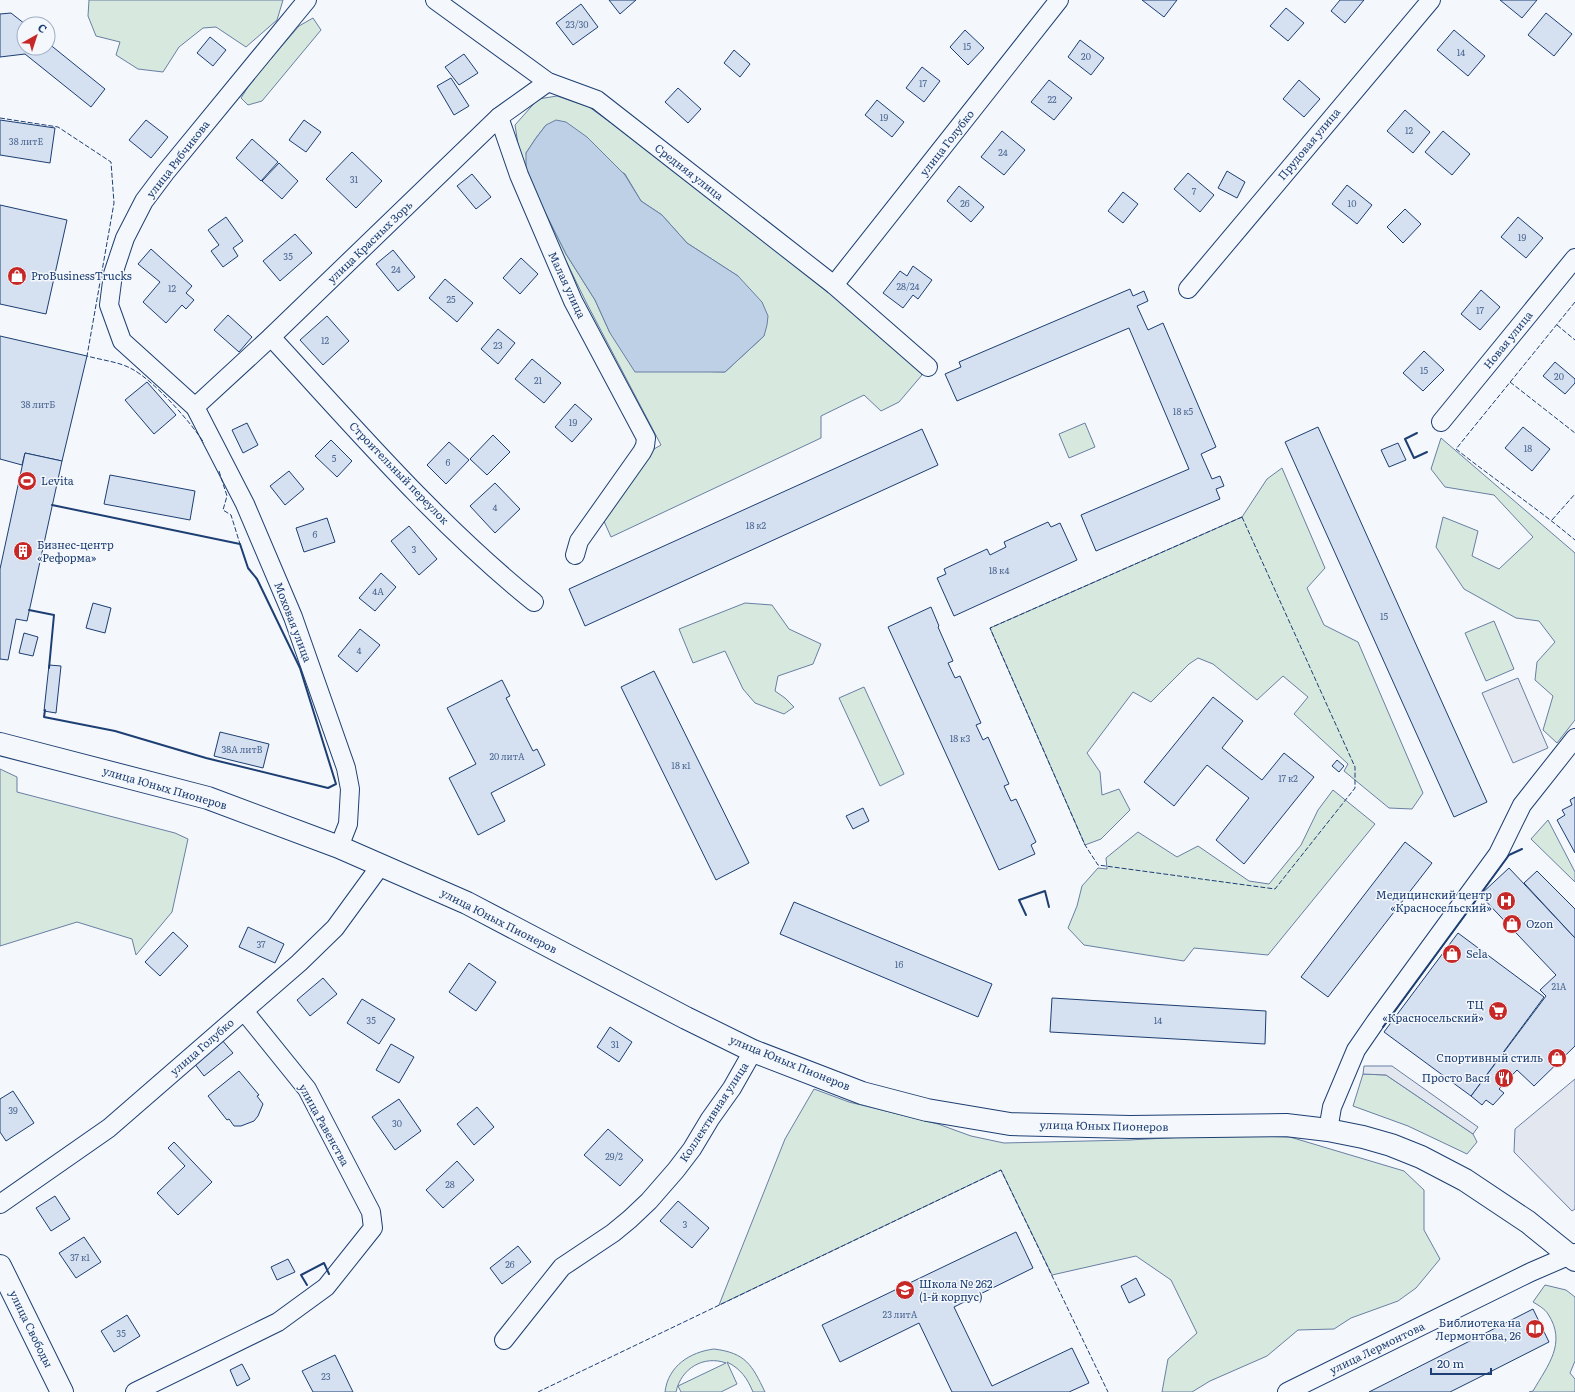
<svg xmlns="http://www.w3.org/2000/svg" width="1575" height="1392" viewBox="0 0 1575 1392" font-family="Literata,serif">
<rect width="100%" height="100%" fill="#f4f7fb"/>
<g fill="#d7e8df" stroke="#687fa3" fill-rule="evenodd">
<polygon points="89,0 283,0 277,20 246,47 216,27 203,28 179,47 163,72 138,69 116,55 120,42 96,36 88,16"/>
<polygon points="313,18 321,30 262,101 248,105 241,98 251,82 299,26"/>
<path d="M557,96l32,11 53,38 103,82 93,71 79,67 5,10 -23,27 -18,9 -17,-16 -43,21v22l-210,99 -8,-18 51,-70 7,-4 -75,-143 -59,-121 -8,-30 -4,-26 23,-26zM546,125l79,49 16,27 21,14 25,28 51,33 26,60 -39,36 -32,-1 -83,-38 -15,-33 -29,-46 -28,-56 -12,-45 10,-15z"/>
<polygon points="1085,423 1095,447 1069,458 1059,434"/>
<polygon points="1441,438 1575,553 1575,720 1557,743 1543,730 1553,696 1535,680 1537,662 1555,642 1539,621 1516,618 1464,589 1436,547 1443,517 1478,531 1472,556 1499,569 1533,537 1494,495 1445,487 1431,469"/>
<polygon points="1282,468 1325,568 1307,588 1324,625 1358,642 1423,793 1412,809 1389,808 1344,771 1348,764 1294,714 1308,697 1283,676 1257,700 1213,664 1198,658 1189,664 1151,702 1133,692 1087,753 1100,772 1102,795 1119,789 1130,810 1101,839 1085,845 990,628 1242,517 1267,479"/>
<polygon points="745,603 772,605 789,629 821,644 813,664 778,676 775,691 785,698 794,707 784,714 755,703 743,689 725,651 693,663 679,629"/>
<polygon points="1494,621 1514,669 1486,681 1465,633"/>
<polygon points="864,687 904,774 880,786 839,698"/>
<polygon points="0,769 17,777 17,792 175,833 188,839 172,912 136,955 132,939 77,922 0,946"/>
<polygon points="1333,790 1375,824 1268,955 1194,948 1184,961 1084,945 1068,928 1077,906 1082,886 1098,868 1107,869 1106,858 1138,832 1177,857 1198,846 1249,881 1269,884 1301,845 1318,810"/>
<polygon points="1548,820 1575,872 1575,882 1531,839"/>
<polygon points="1363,1074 1386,1075 1473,1134 1477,1142 1467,1154 1408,1126 1353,1106"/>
<polygon points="814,1089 849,1102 938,1124 971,1136 1004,1143 1129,1140 1222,1135 1290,1137 1404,1171 1424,1190 1424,1230 1440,1259 1416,1288 1398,1301 1351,1318 1334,1329 1298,1330 1267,1356 1210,1381 1192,1392 1162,1392 1168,1359 1197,1333 1171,1280 1136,1256 1052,1275 1001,1170 719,1305 785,1139"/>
<path d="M1545,1285l21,5 9,7v64l-5,12 5,6v13h-46l4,-1c15,-26 34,-48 15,-77 -3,-5 -10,-9 -15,-12z"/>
<path d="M714,1349c32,4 38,16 51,43h-12c-6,-14 -12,-23 -26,-30l10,22 -16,8h-40l-3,-6 48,-23c-22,-8 -45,5 -50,29h-11c3,-26 25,-40 49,-43z"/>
</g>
<g fill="#e3e8f0" stroke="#687fa3">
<polygon points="1518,678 1548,748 1513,763 1482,693"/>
<polygon points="1364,1066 1392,1066 1478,1127 1473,1134 1386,1075 1363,1074"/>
<polygon points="1575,1079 1575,1209 1572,1211 1514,1152 1515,1129"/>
</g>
<polygon fill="#bed0e5" stroke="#687fa3" points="556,120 566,122 587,137 625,175 641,201 662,215 687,243 738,276 762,302 768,316 767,325 764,336 725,372 635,372 610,333 595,300 566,254 538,198 526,170 526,153 536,138 546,125"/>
<g fill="#d5e0f0" stroke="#1d3f73">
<polygon points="609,0 636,0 620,14"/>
<polygon points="1142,0 1177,0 1164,17"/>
<polygon points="1340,0 1364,0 1345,23 1331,11"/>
<polygon points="1500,0 1537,0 1522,18"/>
<polygon points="581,4 598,27 573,45 556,23"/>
<polygon points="1286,8 1304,23 1288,41 1270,26"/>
<polygon points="11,13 25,24 24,48 48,48 48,43 105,89 91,107 25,54 0,57 0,14"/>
<polygon points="1546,13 1572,34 1554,56 1528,35"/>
<polygon points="965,30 984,48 968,65 950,47"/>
<polygon points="1454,30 1485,56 1468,76 1437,50"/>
<polygon points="210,37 226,50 213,66 197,53"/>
<polygon points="1080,40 1104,58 1091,75 1068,57"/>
<polygon points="734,50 750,64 740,77 724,63"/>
<polygon points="464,54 478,73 459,85 445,67"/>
<polygon points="922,67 940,81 924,102 906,88"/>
<polygon points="451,78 469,106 454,115 437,86"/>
<polygon points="1049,80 1072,98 1054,120 1031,102"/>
<polygon points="1299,80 1320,99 1304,117 1283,99"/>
<polygon points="678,88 701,109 688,123 665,102"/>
<polygon points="877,100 904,122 892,137 865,115"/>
<polygon points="1405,110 1430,132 1413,153 1387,131"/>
<polygon points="0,120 55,128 50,163 0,155"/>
<polygon points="146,120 168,137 151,158 129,140"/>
<polygon points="304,120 321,132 306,152 289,140"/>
<polygon points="1002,131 1025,150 1004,175 981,157"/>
<polygon points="1443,131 1470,154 1452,175 1425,152"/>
<polygon points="252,139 278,162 261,181 236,158"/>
<polygon points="352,152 382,181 356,208 326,179"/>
<polygon points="279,163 298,181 282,199 262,181"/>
<polygon points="1227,171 1245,182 1237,198 1218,188"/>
<polygon points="1188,173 1214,195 1200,212 1174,189"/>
<polygon points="472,174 491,197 476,209 457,186"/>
<polygon points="1347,185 1372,205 1357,224 1332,204"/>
<polygon points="959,186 984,207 971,222 947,201"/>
<polygon points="1123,192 1138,204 1123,223 1108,211"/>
<polygon points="0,205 67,220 46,314 0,304"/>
<polygon points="1405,209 1421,224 1403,243 1387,227"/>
<polygon points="226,217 243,241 233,248 238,256 223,267 211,251 219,245 208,230"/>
<polygon points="1518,217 1543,238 1526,258 1501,237"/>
<polygon points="295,234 312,253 280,281 263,261"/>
<polygon points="151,249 192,286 186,293 194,300 186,309 182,305 166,323 143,302 160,282 138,264"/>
<polygon points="393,250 415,277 398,291 376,264"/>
<polygon points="521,258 538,274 520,294 503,278"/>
<polygon points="913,266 932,280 918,299 913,295 903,308 883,293 900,271 907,276"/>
<polygon points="445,279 473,303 457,322 429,298"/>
<polygon points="1130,289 1133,296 1144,291 1148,301 1137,306 1148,330 1163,323 1216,447 1201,454 1212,479 1220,476 1224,486 1216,489 1220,499 1096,551 1081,515 1189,469 1129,328 957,401 945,374 961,367 959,362"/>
<polygon points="1481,290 1500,307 1480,330 1461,314"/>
<polygon points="228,315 252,337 239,352 214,330"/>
<polygon points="327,316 349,341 323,365 300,340"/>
<polygon points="498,329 515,343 498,364 481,349"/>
<polygon points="0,336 87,356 62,461 25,453 22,465 0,459"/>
<polygon points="1424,351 1444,370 1423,391 1403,373"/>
<polygon points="532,359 561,383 544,403 515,379"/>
<polygon points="1555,362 1575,379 1575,383 1565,394 1543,376"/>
<polygon points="147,382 176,415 154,434 125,400"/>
<polygon points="575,404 592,419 572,442 555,427"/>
<polygon points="247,423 258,445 243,453 232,430"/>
<polygon points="1318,427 1487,802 1454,817 1285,442"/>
<polygon points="1523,427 1550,449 1532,471 1505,448"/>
<polygon points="922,429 938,465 585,626 569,589"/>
<polygon points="493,435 510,452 487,475 470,459"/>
<polygon points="331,440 352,461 337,477 315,456"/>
<polygon points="449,442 469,460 446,484 427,465"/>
<polygon points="1398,443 1406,460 1389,467 1381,450"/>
<polygon points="25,453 62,461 27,621 16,619 8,660 0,659 0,569"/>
<polygon points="289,471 304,489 285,505 270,486"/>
<polygon points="110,475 195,491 190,520 104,504"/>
<polygon points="495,483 520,509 495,533 470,506"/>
<polygon points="327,518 335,542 304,552 296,528"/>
<polygon points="1048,522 1051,527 1060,523 1077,560 954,616 937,578 946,574 944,569 987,549 990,555 1006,547 1004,542"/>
<polygon points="409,526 437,559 419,575 391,541"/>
<polygon points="381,573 396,587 375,611 359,598"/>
<polygon points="93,603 111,608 105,633 86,628"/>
<polygon points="931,607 939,626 938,627 953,661 948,663 955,678 960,676 981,723 976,725 983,740 988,737 1009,784 1004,786 1011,801 1016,799 1036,842 1031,845 1035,854 999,870 888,627"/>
<polygon points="360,629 380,645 357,672 338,656"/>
<polygon points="24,633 38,637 33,656 19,653"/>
<polygon points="49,665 61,666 56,713 44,711"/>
<polygon points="654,671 749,863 716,880 621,687"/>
<polygon points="502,680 510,696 506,698 533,751 537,749 545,765 491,793 505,821 478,835 449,778 476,764 447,708"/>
<polygon points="1213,697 1243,721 1222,748 1262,780 1284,753 1314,777 1244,864 1216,840 1249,798 1207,765 1174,806 1144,782"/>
<polygon points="220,732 269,744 263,768 214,756"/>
<polygon points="1337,760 1344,766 1339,772 1332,766"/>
<polygon points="1575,797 1575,853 1557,820 1565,815 1562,810 1572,805 1570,800"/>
<polygon points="863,808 869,821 853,829 846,816"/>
<polygon points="1405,842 1432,863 1328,997 1301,977"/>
<polygon points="1509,868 1575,938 1575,1046 1534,1086 1517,1070 1499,1089 1504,1093 1493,1105 1486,1100 1482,1105 1471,1096 1546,996 1540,990 1556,975 1480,895"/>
<polygon points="1537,871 1575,909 1575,938 1524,883"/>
<polygon points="794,902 992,984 978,1017 780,934"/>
<polygon points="248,927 284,944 275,963 239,947"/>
<polygon points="173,932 188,946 160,976 145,962"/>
<polygon points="1458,933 1544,997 1471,1096 1384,1032"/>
<polygon points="469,963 496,982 476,1011 449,992"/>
<polygon points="323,978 337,994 310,1016 297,1000"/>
<polygon points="1052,998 1266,1011 1265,1044 1050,1032"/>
<polygon points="362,999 395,1019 379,1044 347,1023"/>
<polygon points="610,1027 632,1042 619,1062 597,1047"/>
<polygon points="222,1040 233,1053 204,1076 194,1063"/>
<polygon points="391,1044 414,1057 399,1083 376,1070"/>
<polygon points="239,1071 259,1095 257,1096 263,1104 258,1116 254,1121 241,1126 234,1126 229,1119 227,1120 208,1096"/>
<polygon points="13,1091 34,1123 6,1141 0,1132 0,1099"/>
<polygon points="399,1099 421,1131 395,1150 372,1117"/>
<polygon points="477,1107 494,1127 474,1145 457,1124"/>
<polygon points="608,1129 643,1160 620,1186 584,1155"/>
<polygon points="174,1142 212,1182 178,1215 157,1193 185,1166 168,1148"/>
<polygon points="457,1161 474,1180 443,1208 426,1190"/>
<polygon points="55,1196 70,1219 51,1231 36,1208"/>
<polygon points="678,1201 709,1228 692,1248 660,1221"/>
<polygon points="1016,1232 1033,1268 954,1307 992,1386 1072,1348 1089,1383 1069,1392 952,1392 919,1323 840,1362 822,1325"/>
<polygon points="84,1237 101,1262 76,1278 59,1253"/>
<polygon points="518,1246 531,1262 502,1284 490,1268"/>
<polygon points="288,1259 295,1272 277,1280 271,1267"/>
<polygon points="1136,1278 1145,1295 1129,1303 1121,1286"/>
<polygon points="1533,1309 1549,1342 1480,1377 1450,1392 1369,1392"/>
<polygon points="127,1315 140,1336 114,1352 101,1331"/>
<polygon points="335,1355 353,1392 313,1392 302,1371"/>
<polygon points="242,1364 250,1379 237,1386 230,1370"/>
</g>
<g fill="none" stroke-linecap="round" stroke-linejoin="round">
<defs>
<g id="minor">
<polyline points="307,0 165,173 144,201 125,238 113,274 109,305 122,341 195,407 245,504 293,617 346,768 350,789 348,824 339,847"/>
<polyline points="435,0 548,82 597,100 834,285 928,367"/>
<polyline points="499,117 519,175 573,301 646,438 645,446 642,452 579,541 575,555"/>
<polyline points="834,285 1059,0"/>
<polyline points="1188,289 1431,0"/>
<path d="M271,337c84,91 166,187 263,265"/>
<polyline points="195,407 271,337 499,117 548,82"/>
<polyline points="1441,422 1575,258"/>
<polyline points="1328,1130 1332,1107 1356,1050 1376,1021 1498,854 1522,805 1575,738"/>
<polyline points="0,1204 109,1128 299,963 335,928 381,865"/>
<polyline points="504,1340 562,1267 613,1233 630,1219 649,1201 676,1170 692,1149 710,1119 732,1088 753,1051"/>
<polyline points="135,1392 278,1322 326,1287 373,1228 371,1212 307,1089 244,1011"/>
<polyline points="1287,1392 1531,1272 1575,1253"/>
</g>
<g id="secondary">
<polyline points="0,744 208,798 339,847 467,903 686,1018 753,1051 862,1093 927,1110 1010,1124 1130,1127 1286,1125 1328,1130 1363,1137 1391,1145 1421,1157 1465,1180 1528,1222 1575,1260"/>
<polyline points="0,1266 62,1392"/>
</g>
</defs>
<use href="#minor" stroke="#1d3f73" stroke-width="20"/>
<use href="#secondary" stroke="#1d3f73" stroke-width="24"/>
<use href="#minor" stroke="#f4f7fb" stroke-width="18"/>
<use href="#secondary" stroke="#f4f7fb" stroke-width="22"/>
<g stroke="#1d3f73" stroke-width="1" stroke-dasharray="5 2" stroke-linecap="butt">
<path d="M0,118l58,9 53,35 3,41 -27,153c14,4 33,6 45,13 21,11 59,53 72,74"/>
<path d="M1575,302l-119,147c39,31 81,59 119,91"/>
<polyline points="1557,325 1575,340"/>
<polyline points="1510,382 1575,433"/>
<polyline points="219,471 227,496 223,510 231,515 240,544"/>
<polygon points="1242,517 1355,767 1355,788 1275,889 1098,865 1085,845 990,628"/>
<polyline points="1552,520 1575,494"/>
<polyline points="538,1392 1001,1170 1108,1392"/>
</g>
<g stroke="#1d3f73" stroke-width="2">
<polyline points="1417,433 1405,439 1414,458 1427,452"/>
<polyline points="29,610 54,615 49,668"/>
<polyline points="45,710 44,717 115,731 206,758 328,788 336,784 300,668 257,579 248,568 240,544 52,505"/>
<polyline points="1026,915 1019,900 1045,891 1049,907"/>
<polyline points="1383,1027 1509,855 1522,849"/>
<polyline points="307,1285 301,1275 324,1263 329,1274"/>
</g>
</g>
<defs>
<symbol id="shop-disc" viewBox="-11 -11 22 22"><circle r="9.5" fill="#c62828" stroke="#f4f7fb"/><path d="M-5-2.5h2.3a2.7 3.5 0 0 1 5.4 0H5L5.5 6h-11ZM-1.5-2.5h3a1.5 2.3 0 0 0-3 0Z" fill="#fff"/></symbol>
<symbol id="stadium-disc" viewBox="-11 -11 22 22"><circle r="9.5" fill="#c62828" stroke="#f4f7fb"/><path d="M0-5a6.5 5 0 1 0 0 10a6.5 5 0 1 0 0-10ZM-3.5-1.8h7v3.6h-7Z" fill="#fff"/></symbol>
<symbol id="building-disc" viewBox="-11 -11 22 22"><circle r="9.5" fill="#c62828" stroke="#f4f7fb"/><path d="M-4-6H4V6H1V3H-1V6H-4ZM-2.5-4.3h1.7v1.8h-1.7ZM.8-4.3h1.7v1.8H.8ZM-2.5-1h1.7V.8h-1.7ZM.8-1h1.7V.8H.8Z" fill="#fff"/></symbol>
<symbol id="hospital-disc" viewBox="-11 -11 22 22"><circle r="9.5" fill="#c62828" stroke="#f4f7fb"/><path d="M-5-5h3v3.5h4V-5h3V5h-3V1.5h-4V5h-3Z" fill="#fff"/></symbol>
<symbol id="supermarket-disc" viewBox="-11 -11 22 22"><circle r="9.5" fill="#c62828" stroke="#f4f7fb"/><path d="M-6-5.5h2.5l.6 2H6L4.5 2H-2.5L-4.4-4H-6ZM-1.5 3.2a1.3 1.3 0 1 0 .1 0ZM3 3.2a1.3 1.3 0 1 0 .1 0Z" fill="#fff"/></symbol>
<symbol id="restaurant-disc" viewBox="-11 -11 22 22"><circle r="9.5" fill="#c62828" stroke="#f4f7fb"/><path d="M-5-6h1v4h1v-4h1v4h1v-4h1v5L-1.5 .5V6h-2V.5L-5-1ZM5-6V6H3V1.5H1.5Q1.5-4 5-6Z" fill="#fff"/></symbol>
<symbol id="school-disc" viewBox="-11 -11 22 22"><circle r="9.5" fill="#c62828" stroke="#f4f7fb"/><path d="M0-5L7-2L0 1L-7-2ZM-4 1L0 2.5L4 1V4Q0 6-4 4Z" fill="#fff"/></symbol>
<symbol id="library-disc" viewBox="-11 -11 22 22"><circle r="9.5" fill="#c62828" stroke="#f4f7fb"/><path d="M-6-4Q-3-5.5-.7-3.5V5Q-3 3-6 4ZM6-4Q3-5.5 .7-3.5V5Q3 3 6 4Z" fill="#fff"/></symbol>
</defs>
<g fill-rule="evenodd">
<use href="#shop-disc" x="6" y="265" width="22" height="22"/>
<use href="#stadium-disc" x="16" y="470" width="22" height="22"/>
<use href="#building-disc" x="12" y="540" width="22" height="22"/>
<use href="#hospital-disc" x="1495" y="890" width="22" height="22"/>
<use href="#shop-disc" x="1501" y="913" width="22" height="22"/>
<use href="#shop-disc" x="1441" y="943" width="22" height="22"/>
<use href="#supermarket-disc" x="1487" y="1000" width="22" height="22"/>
<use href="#shop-disc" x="1546" y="1047" width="22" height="22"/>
<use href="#restaurant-disc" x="1493" y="1067" width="22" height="22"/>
<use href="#school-disc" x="894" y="1279" width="22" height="22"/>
<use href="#library-disc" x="1524" y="1318" width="22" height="22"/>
</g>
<g text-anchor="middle" stroke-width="3" stroke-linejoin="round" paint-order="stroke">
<g font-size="9" fill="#4b6792">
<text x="577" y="28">23/30</text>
<text x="967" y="50">15</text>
<text x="1461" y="56">14</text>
<text x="1086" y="60">20</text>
<text x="923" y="87">17</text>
<text x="1052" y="103">22</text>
<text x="884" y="121">19</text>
<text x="1409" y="134">12</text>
<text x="26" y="145">38 литЕ</text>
<text x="1003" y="156">24</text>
<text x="354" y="183">31</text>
<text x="1194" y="195">7</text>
<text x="965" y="207">26</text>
<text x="1352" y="207">10</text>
<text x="1522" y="241">19</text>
<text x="288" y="260">35</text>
<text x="396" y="273">24</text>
<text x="908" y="290">28/24</text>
<text x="172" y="292">12</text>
<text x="451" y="303">25</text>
<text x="1480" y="314">17</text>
<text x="325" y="344">12</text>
<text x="498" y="349">23</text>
<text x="1424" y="374">15</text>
<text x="1559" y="380">20</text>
<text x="538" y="384">21</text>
<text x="38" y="408">38 литБ</text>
<text x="1183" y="415">18 к5</text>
<text x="573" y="426">19</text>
<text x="1528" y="452">18</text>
<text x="334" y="462">5</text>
<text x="448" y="466">6</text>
<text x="495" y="511">4</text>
<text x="756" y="529">18 к2</text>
<text x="315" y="538">6</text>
<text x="414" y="553">3</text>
<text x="999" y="574">18 к4</text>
<text x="378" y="595">4А</text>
<text x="1384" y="620">15</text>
<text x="359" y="654">4</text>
<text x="960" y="742">18 к3</text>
<text x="242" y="753">38А литВ</text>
<text x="507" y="760">20 литА</text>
<text x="681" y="769">18 к1</text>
<text x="1288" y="782">17 к2</text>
<text x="261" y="948">37</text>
<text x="899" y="968">16</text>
<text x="1559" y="990">21А</text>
<text x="371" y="1024">35</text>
<text x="1158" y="1024">14</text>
<text x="615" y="1048">31</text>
<text x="13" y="1114">39</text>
<text x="397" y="1127">30</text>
<text x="614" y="1160">29/2</text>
<text x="450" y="1188">28</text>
<text x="685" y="1228">3</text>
<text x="80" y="1261">37 к1</text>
<text x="510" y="1268">26</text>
<text x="900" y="1318">23 литА</text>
<text x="121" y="1337">35</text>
<text x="326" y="1380">23</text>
</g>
<g font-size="11" fill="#1d3f73" stroke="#f4f7fb">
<text transform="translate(947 143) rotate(-52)" y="4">улица Голубко</text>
<text transform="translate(1309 144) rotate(-50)" y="4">Прудовая улица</text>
<text transform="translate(178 159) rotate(-52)" y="4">улица Рябчикова</text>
<text transform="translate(689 172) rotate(38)" y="4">Средняя улица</text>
<text transform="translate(370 242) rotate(-44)" y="4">улица Красных Зорь</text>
<text transform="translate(567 285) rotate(65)" y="4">Малая улица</text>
<text transform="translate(1508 340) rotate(-51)" y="4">Новая улица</text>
<text transform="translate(399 473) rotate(46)" y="4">Строительный переулок</text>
<text transform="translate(293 622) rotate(69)" y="4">Моховая улица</text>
<text transform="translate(165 788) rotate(16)" y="4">улица Юных Пионеров</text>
<text transform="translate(499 921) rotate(27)" y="4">улица Юных Пионеров</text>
<text transform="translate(202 1047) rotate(-41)" y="4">улица Голубко</text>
<text transform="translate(790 1063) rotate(22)" y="4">улица Юных Пионеров</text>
<text transform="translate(714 1112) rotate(-57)" y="4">Коллективная улица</text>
<text transform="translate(324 1125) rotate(61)" y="4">улица Равенства</text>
<text transform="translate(1104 1126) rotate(1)" y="4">улица Юных Пионеров</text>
<text transform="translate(31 1329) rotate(64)" y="4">улица Свободы</text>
<text transform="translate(1377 1348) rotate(-26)" y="4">улица Лермонтова</text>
</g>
<g font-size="11" fill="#1d3f73" stroke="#f4f7fb" text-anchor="start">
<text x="31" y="280">ProBusinessTrucks</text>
<text x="41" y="485">Levita</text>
<text x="37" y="549">Бизнес-центр<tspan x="37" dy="13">«Реформа»</tspan></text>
<text x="1492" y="899" text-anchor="end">Медицинский центр<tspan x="1492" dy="13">«Красносельский»</tspan></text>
<text x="1526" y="928">Ozon</text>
<text x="1466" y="958">Sela</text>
<text x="1484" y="1009" text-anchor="end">ТЦ<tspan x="1484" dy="13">«Красносельский»</tspan></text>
<text x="1543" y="1062" text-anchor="end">Спортивный стиль</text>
<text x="1490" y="1082" text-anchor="end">Просто Вася</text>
<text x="919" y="1288">Школа № 262<tspan x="919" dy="13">(1-й корпус)</tspan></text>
<text x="1521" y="1327" text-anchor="end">Библиотека на<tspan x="1521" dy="13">Лермонтова, 26</tspan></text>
</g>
</g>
<g transform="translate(36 36) rotate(39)"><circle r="19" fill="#f4f7fb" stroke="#9eadc5"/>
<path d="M0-3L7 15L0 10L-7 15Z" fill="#c62828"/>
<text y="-6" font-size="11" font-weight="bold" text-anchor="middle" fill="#1d3f73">С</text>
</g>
<path d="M1431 1368v6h60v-6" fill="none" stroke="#1d3f73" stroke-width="2"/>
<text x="1437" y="1368" font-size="12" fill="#1d3f73" stroke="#f4f7fb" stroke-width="3" paint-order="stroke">20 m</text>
</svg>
